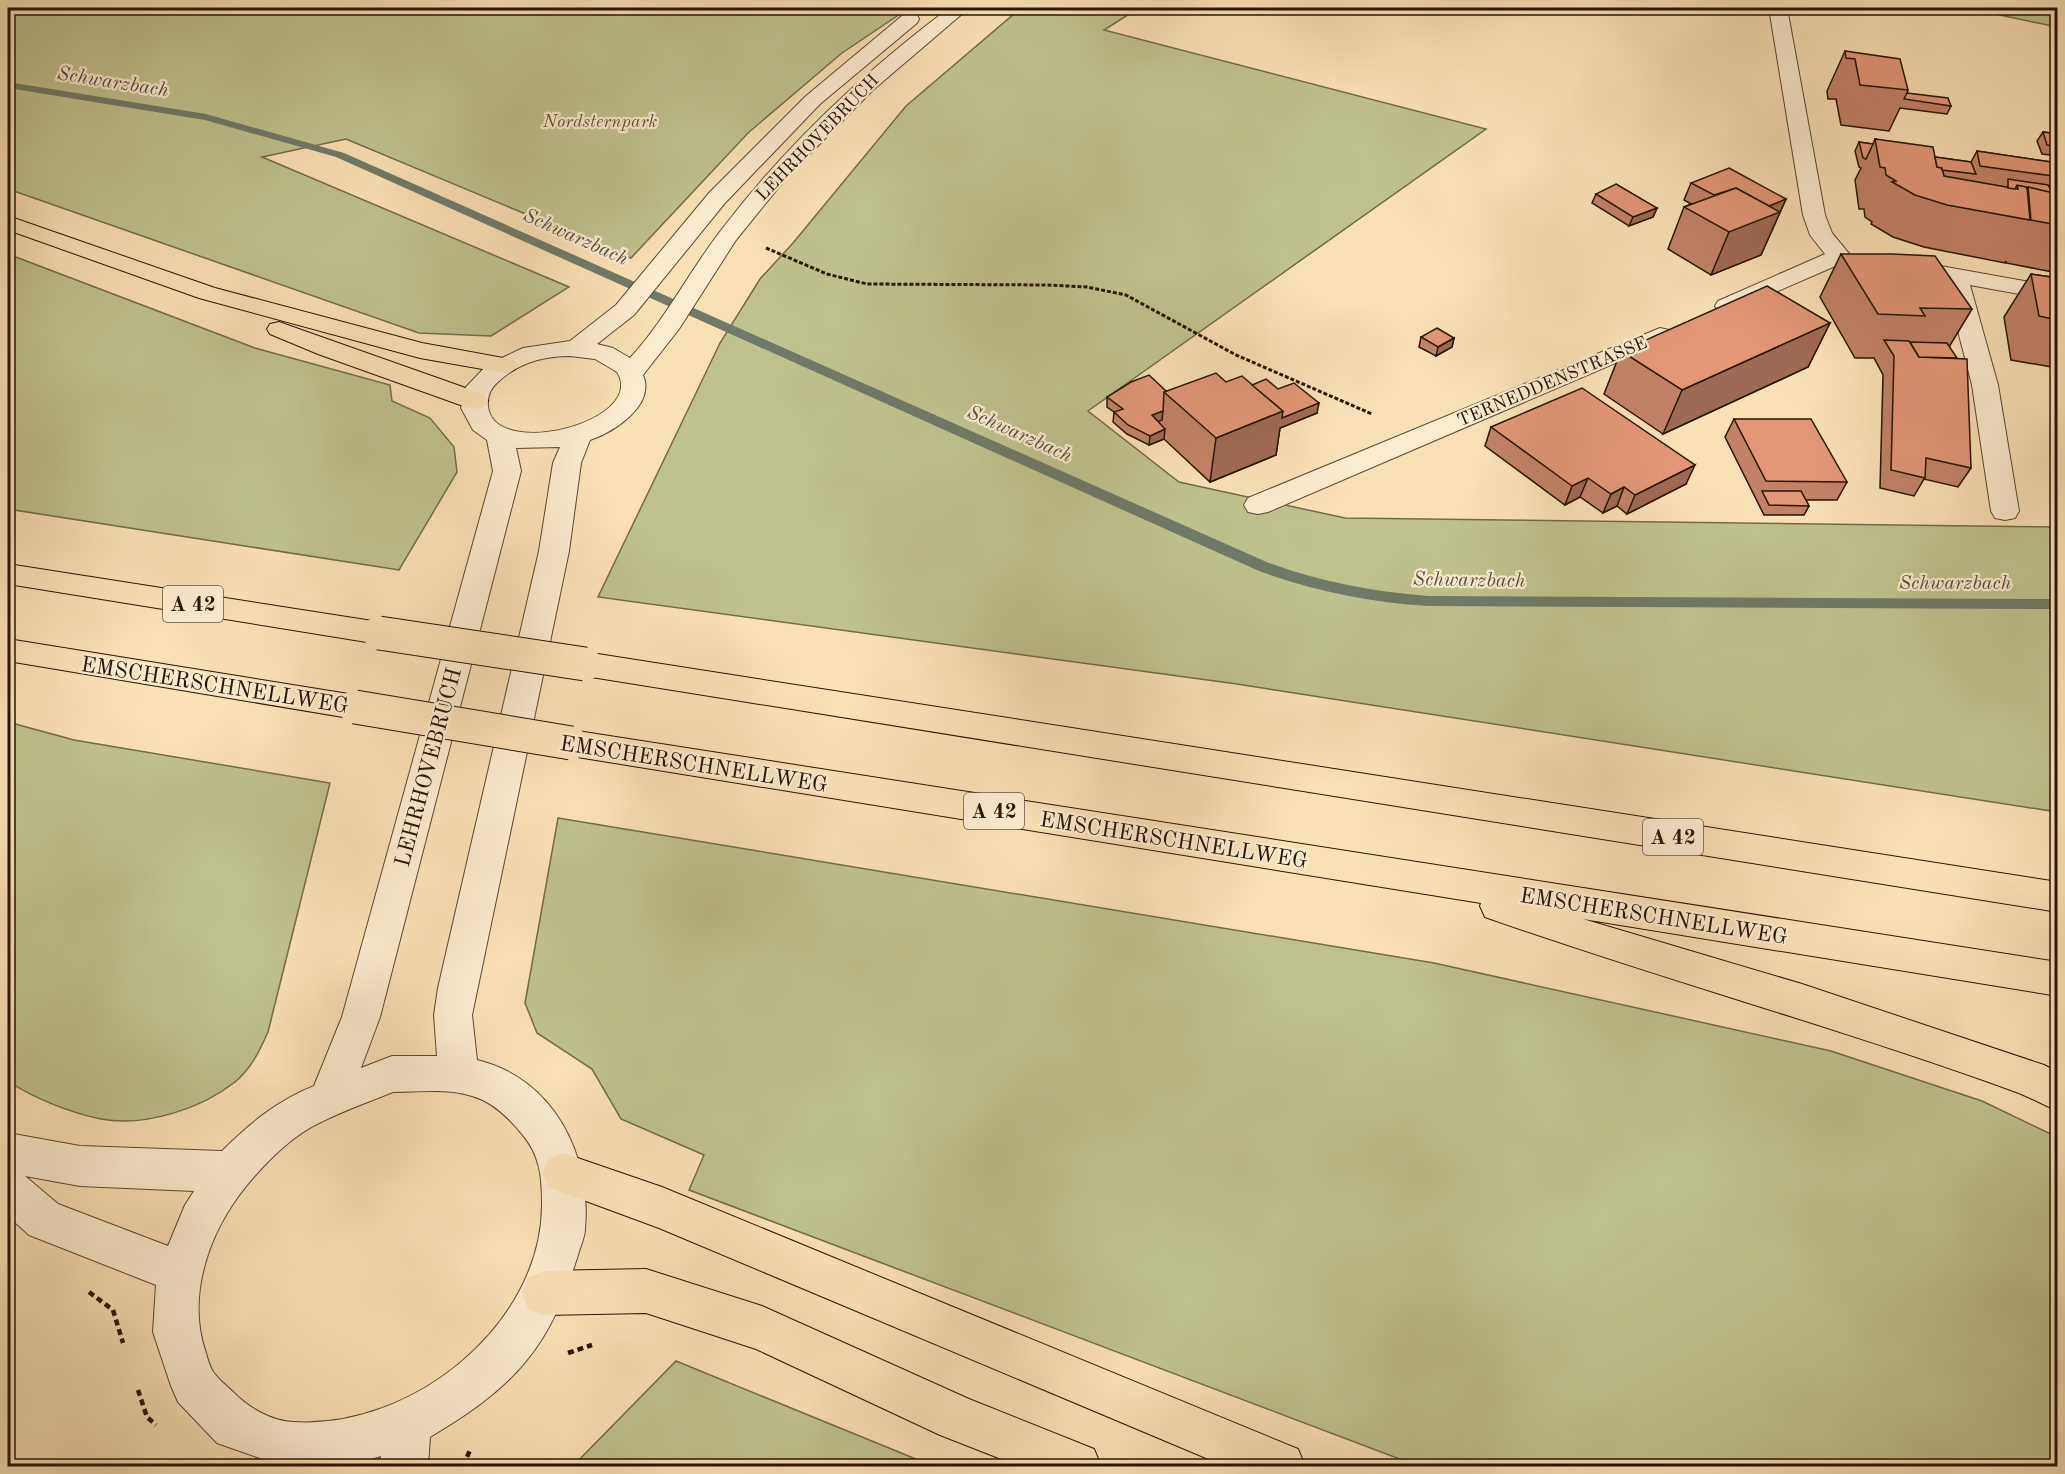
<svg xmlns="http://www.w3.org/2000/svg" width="2065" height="1474" viewBox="0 0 2065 1474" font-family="'Old Standard TT',serif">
<rect width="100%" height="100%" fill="#fae1b5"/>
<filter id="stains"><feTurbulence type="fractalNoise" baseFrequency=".00333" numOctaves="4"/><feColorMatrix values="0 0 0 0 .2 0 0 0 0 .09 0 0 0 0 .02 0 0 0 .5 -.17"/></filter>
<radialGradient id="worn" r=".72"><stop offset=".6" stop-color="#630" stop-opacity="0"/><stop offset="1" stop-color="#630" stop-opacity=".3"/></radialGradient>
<g fill="#bfc28d" stroke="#726b48" stroke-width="1.5">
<polygon points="8,8 909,8 842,53 748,133 631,258 346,139 262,157 569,287 491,336 419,333 8,189"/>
<polygon points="1021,8 1139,8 1104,30 1486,129 1088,411 1179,482 1345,518 2057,527 2057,812 1237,684 598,597 720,343 760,279 793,243 906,106"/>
<polygon points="1967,8 2057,8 2057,27"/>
<polygon points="8,254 255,348 390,385 392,401 430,418 454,447 457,472 399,570 8,509"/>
<path d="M8,722l66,18 256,43 -62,249c-8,18 -17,37 -33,50 -34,27 -90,45 -134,37 -30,-6 -68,-21 -93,-38z"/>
<polygon points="558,818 1434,963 1831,1051 1982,1101 2057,1137 2057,1466 1418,1466 689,1190 704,1155 621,1119 592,1069 537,1033 525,1003"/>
<polygon points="676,1361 933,1466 573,1466"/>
</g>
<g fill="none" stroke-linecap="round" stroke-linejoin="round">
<path fill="#6f7a68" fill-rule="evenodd" d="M8,82l198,32 138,39 925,410c52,19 104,29 159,33l630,3v10l-630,-3c-59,-4 -114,-15 -169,-35l-923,-414 -131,-37 -197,-32z"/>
<defs>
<g id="minor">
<polygon points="1769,8 1787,8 1825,215 1832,233 1851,256 1847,261 1727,313 1718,311 1715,306 1718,301 1825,254 1810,235 1803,215"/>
<polygon points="1935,265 2058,287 2058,301 1970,285 1998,385 2019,511 2015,518 2005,520 1995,518 1991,511 1972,385 1945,281 1927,277 1923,272 1927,267"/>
<polygon points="1660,328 1669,330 1672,335 1669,340 1268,512 1258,514 1248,512 1244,505 1248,498"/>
</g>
<path id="tertiary" d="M949,8h20l-96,82 -86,87 -51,63 -57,89 -36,46c13,30 -29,57 -53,65l-9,23 -12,88 -97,464 5,45c76,18 115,95 108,169 0,8 -5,18 -7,26 -12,38 -26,75 -52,106 -27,33 -61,55 -96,76l-2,29h-48l1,-10 -33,10h-66l-65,-23 -39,-41 -7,-16 -18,-54 3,-47 -127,-50 -21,-19v-83l72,13 142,5c28,-28 55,-50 92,-65l28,-69 151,-546 -6,-31 -14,-10 -12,-22 5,-21 21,-22 36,-17 47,-7 46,-36 93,-112 97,-97 97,-81h14l2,4 -2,4 -97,81 -95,99 -91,112 -37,29 16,4 17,10c36,-39 60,-88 92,-129 65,-85 142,-157 227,-221zM570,356l25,3 22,13c31,50 -124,89 -129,34 -1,-10 3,-18 10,-24 20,-19 45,-26 72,-26zM560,447l-7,16 -14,88 -101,437 -4,27 3,41h-45l-31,12 19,-51 141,-546 -5,-23zM393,1092c25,0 55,-4 79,4 21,6 37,22 50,38 18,21 20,43 20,69 1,122 -131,227 -249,219 -23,-1 -45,-15 -60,-30 -6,-6 -14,-12 -19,-19 -4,-5 -6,-13 -8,-20 -20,-57 3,-122 41,-168 19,-23 45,-49 72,-62 24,-12 49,-21 74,-31zM25,1176l55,10 114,5 -9,14 -17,41 -110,-42z"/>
<g id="motorway">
<polygon points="8,216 215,288 422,343 514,360 518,365 514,370 505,373 420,358 199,298 8,230"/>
<polygon points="279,322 460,386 484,395 488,401 484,407 475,409 466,407 318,354 270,334 267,329 270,324"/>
<polygon points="8,564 379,622 390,625 394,633 390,641 379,644 8,584"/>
<polygon points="8,639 355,695 366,698 371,707 366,716 355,719 8,661"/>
<polygon points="585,652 2058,882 2058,912 585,676 574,672 569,664 574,656"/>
<path d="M571,730l1487,232v34l-475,-77 219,65 242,81 14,7v39c-15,-6 -28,-14 -42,-19 -175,-64 -355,-113 -531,-175l-5,-11 1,-3 -910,-147 -12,-4 -5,-9 5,-9z"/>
<polygon points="563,1153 662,1187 1298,1449 1305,1466 1225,1466 659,1228 548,1187 542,1173 548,1159"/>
<polygon points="646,1269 762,1306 969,1399 1094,1449 1101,1466 1019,1466 940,1435 756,1349 646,1313 544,1315 528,1309 522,1293 528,1277 544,1271"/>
</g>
</defs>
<use href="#minor" stroke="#5b4730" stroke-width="2"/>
<use href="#tertiary" stroke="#5b4730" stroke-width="2"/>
<use href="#motorway" stroke="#261404" stroke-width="2"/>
<polyline stroke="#261404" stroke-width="2" stroke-dasharray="3 1.5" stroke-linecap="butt" points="2017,8 2058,16"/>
<polyline stroke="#261404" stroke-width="3" stroke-dasharray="4 2" stroke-linecap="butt" points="766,248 827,274 867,284 1048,285 1087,287 1126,295 1236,355 1372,414"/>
<g stroke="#261404" stroke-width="4.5" stroke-dasharray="6 4" stroke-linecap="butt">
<polyline points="89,1292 113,1310 123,1343"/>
<polyline points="568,1353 592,1345"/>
<polyline points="138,1390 147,1417 156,1425"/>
<polyline points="463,1466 471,1448"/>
</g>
<use href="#minor" fill="#fceccf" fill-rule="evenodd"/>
<use href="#tertiary" fill="#fceccf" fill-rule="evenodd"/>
<use href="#motorway" fill="#fae1b5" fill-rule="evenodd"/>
<defs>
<g id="motorway-bridge">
<polyline points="379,633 585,664"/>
<polyline points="355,707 571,743"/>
</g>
</defs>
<use href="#motorway-bridge" stroke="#261404" stroke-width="35" stroke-linecap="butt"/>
<use href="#motorway-bridge" stroke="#fae1b5" stroke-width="33"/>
</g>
<g fill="#c38266" stroke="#261404" stroke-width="1.5">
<polygon points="1845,51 1908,90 1907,93 1951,106 1947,114 1900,108 1889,131 1841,125 1836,99 1828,99 1827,91"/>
<polygon points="2043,132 2058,134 2058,156 2042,154 2037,141"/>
<polygon points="1875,139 1935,157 1971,162 1977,151 2058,163 2058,273 2006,263 2006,261 2005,263 1924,247 1893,237 1871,224 1872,222 1865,217 1864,209 1859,209 1855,180 1861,168 1859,167 1855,151 1859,142 1873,144"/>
<polygon points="1691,183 1786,199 1761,255 1711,275 1668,249 1684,207 1691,204 1684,200"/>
<polygon points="1596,194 1657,208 1653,217 1629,226 1592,203"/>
<polygon points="1841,254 1972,309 1949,347 1971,468 1958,487 1924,479 1914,496 1880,488 1883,375 1874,358 1855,358 1820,297"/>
<polygon points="2031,274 2058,278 2058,368 2011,360 2004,317"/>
<polygon points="1830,323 1808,367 1663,434 1604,394 1621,351"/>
<polygon points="1421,337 1454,338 1452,347 1436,356 1419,347"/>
<polygon points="1226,382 1278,389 1317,413 1280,428 1276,455 1210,482 1164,439 1149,445 1127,434 1113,422 1114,412 1107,407 1107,397 1166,391"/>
<polygon points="1734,419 1847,482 1837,500 1806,500 1809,506 1804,515 1764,515 1725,437"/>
<polygon points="1491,427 1686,484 1627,514 1617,506 1603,513 1580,497 1565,505 1485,446"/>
</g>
<g fill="#9f6a53" stroke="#261404" stroke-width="1.5">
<polygon points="1786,199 1761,255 1711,275 1729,232 1748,214"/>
<polygon points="1657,208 1653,217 1629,226 1633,217"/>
<polygon points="1830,323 1808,367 1663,434 1682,390"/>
<polygon points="1454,338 1452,347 1436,356 1438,347"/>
<polygon points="1319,403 1317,413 1280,428 1276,455 1210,482 1216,438 1283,411"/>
<polygon points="1163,411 1162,420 1151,424 1152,415"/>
<polygon points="1165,429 1164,439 1149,445 1150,436"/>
<polygon points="1695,465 1686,484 1627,514 1635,495"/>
<polygon points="1588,478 1580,497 1565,505 1572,486"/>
<polygon points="1624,487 1617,506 1603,513 1611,494"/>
</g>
<g fill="#e39777" stroke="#261404" stroke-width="1.5">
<polygon points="1845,51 1900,59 1908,90 1860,85 1855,59 1846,58"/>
<polygon points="1907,93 1948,98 1951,106 1904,99"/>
<polygon points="2043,132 2058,134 2058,146 2047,145"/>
<polygon points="1875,139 1933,147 1937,167 1942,168 1944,176 2018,189 2017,185 2027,187 2030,220 1947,205 1915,195 1892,182 1896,181 1886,175 1885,168 1880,167"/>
<polygon points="1859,142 1873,144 1866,159 1863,158"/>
<polygon points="1977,151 2058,163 2058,183 2053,176 1980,166"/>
<polygon points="1935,157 1971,162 1976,174 1942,170 1942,168 1937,167"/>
<polygon points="1729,168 1786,199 1769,206 1736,188 1714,195 1691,183"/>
<polygon points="2008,179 2048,185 2053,193 2028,187 2027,189 2027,187 2017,185 2015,189 2008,188"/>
<polygon points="1616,184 1657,208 1633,217 1596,194"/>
<polygon points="2028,187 2058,194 2058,225 2031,220"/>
<polygon points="1736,188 1780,212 1729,232 1684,207"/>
<polygon points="1841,254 1892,254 1935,256 1972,309 1920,308 1925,316 1878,314"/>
<polygon points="2031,274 2058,278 2058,320 2039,316"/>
<polygon points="1767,286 1830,323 1682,390 1621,351"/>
<polygon points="1437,328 1454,338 1438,347 1421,337"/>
<polygon points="1884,340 1909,341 1919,357 1967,359 1971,468 1926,458 1925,478 1891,470 1894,356"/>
<polygon points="1910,342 1947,343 1957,358 1919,357"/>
<polygon points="1216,373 1226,382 1242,376 1283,411 1216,438 1164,392"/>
<polygon points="1149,375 1166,391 1164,392 1163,411 1152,415 1165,429 1150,436 1128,425 1114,412 1123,409 1107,397 1131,382"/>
<polygon points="1266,379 1278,389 1294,383 1319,403 1282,418 1283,411 1252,385"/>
<polygon points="1582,388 1695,465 1635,495 1624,487 1611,494 1588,478 1572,486 1491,427"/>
<polygon points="1734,419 1811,419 1847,482 1766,481"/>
<polygon points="1762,491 1801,491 1809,506 1769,505"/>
</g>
<g text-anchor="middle" stroke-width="4.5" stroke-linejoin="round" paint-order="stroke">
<g font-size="18" font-style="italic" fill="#5c5134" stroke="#fceccf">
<text x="600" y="127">Nordsternpark</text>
</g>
<g font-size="18" fill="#261404" stroke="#fceccf">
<text transform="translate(817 137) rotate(-46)" y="6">LEHRHOVEBRUCH</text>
<text transform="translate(1552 381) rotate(-23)" y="6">TERNEDDENSTRASSE</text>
</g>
<g font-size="20" font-style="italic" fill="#50503e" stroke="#fceccf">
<text transform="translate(113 81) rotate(9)" y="7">Schwarzbach</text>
<text transform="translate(576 236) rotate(24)" y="7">Schwarzbach</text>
<text transform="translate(1020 433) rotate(24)" y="7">Schwarzbach</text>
<text transform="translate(1469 579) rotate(1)" y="7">Schwarzbach</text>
<text x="1955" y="589">Schwarzbach</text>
</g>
<g fill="#fceccf" stroke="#665541" stroke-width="1.5">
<rect x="163" y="586" width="60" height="36" rx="4.5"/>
<rect x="964" y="793" width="60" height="36" rx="4.5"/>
<rect x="1643" y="819" width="60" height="36" rx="4.5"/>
</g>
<g font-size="21" font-weight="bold" fill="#261404">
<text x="193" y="611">A 42</text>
<text x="994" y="818">A 42</text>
<text x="1673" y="844">A 42</text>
</g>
<g font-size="22" fill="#261404" stroke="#fceccf">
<text transform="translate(215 684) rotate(9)" y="8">EMSCHERSCHNELLWEG</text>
<text transform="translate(694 763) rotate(9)" y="8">EMSCHERSCHNELLWEG</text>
<text transform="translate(427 767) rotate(-75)" y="8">LEHRHOVEBRUCH</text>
<text transform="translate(1174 839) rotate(9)" y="8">EMSCHERSCHNELLWEG</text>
<text transform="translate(1654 915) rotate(9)" y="8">EMSCHERSCHNELLWEG</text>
</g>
</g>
<rect width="2065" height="1474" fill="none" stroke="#fae1b5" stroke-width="30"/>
<rect x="9" y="9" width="2047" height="1456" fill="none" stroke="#261404" stroke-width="3"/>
<rect x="15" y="15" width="2035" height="1444" fill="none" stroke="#261404" stroke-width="1.5"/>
<rect width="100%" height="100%" filter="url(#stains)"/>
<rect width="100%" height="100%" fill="url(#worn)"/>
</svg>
